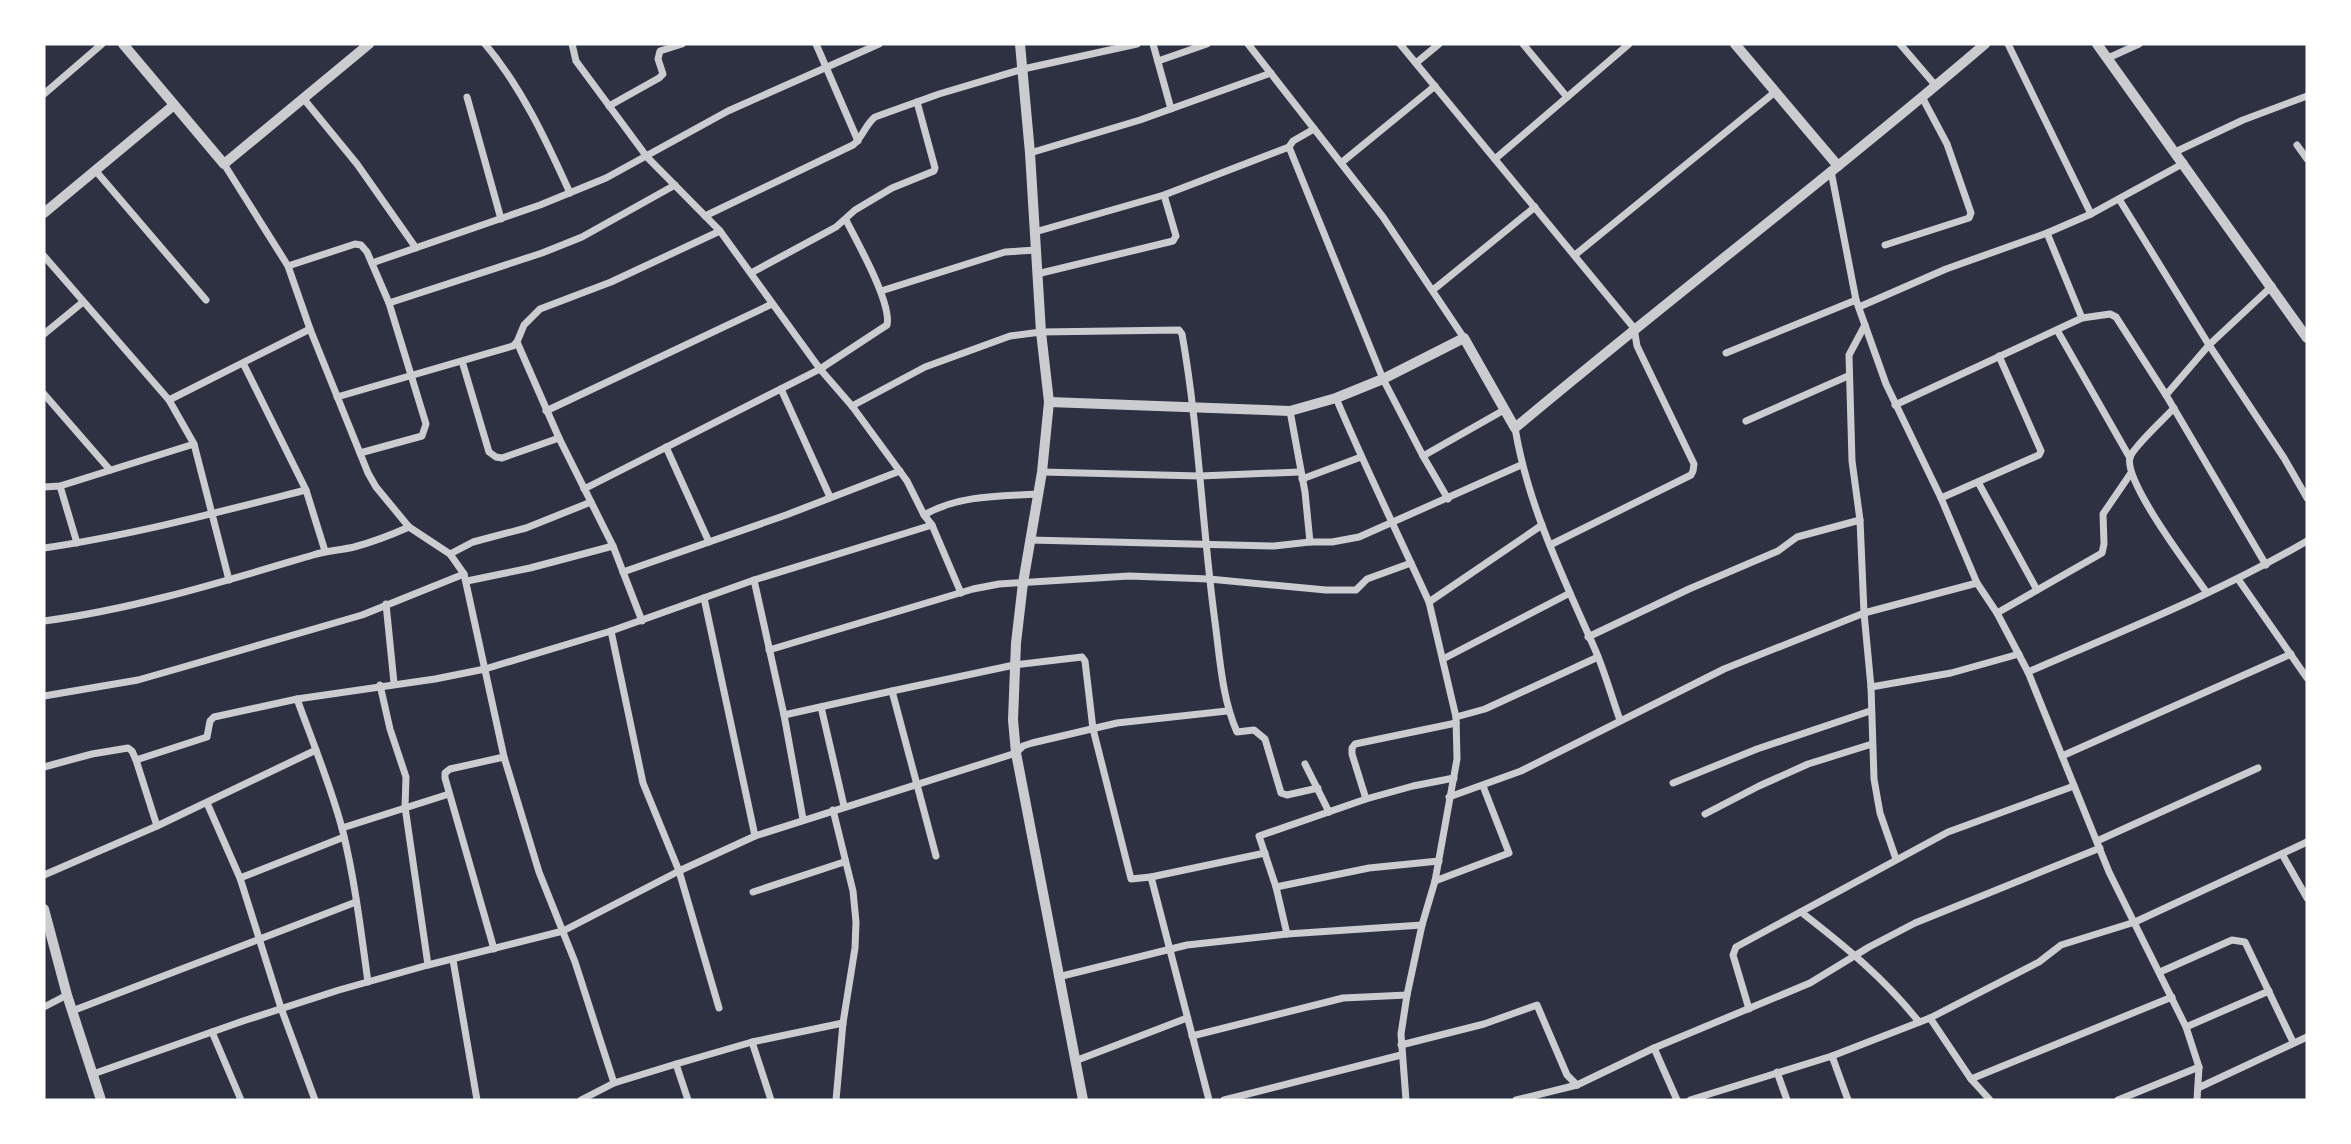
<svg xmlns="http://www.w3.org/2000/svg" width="2351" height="1144" viewBox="0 0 2351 1144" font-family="Rubik,sans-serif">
<rect width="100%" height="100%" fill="#2d3142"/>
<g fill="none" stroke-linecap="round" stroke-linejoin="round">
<g stroke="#caccd0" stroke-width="7">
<path d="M485,44c37,44 61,96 85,149"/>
<polyline points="572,44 576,61 647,157 720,231 820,369 852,406 907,481 924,515 932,525 961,593"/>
<polyline points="816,44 858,141"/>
<polyline points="1153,44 1171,109"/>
<polyline points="1248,44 1383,217 1464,338"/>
<polyline points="1400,44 1634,328 1637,346 1694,464 1693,471 1691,475 1550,545"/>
<polyline points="1523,44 1567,97"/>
<polyline points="1900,44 1936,86"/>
<polyline points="2008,44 2091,214"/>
<polyline points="2108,58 2139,44"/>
<polyline points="1158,61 1207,44"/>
<polyline points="1416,63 1439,44"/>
<polyline points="44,94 102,44"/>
<polyline points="467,97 501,219"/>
<polyline points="303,98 357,164 416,248"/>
<polyline points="609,106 659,78 663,74 658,59 660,51 682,44"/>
<polyline points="1314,129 1293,141 1289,147 1383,379 1423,456 1504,410"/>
<polyline points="2297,145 2307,159"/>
<polyline points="2175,152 2243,120 2307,96"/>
<polyline points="1030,153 1140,120 1271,73"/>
<polyline points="1495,159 1629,44"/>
<polyline points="1341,163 1435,86"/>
<polyline points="224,164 288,266 310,329 368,473 376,487 409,527 450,554 464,574 504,757 539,872 575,962 614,1083"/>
<polyline points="95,170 206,300"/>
<polyline points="1831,171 1856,300 1886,384 1941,498 1977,583 1997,613 2028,672 2109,872 2186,1027 2199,1067 2197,1100"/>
<polyline points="2119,199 2209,345 2284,458 2307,498"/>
<path d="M705,216l148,-71c10,-8 12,-20 22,-28l64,-23 84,-25 114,-25"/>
<polyline points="1035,232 1164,195 1289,147"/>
<polyline points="2047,233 2082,318"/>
<polyline points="1885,245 1969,218 1971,213 1947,144 1922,97"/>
<polyline points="1575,255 1775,92"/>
<polyline points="44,256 169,400 194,444 229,580"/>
<polyline points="372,263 540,205 606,178 728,111 879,44"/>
<polyline points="288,266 355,244 361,245 367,252 389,303 426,424 422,436 360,453"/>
<polyline points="751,273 836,227 855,210 892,188 934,171 935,168 917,102"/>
<polyline points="1037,274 1173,241 1176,236 1164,195"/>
<polyline points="1433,290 1535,207"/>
<polyline points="881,291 1005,252 1036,250"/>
<polyline points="389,303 542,253 582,237 675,185"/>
<polyline points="1859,307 1946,269 2047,233 2091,214 2184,163"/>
<polyline points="1865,325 1849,355 1852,461 1860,520 1864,613 1871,687 1874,779 1880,813 1896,859"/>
<polyline points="2057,330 2130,458"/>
<polyline points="44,334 83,302"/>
<polyline points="517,342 559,438 613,546 642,621"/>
<polyline points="1726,353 1856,300"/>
<polyline points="462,361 489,452 496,457 502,458 559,438"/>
<polyline points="243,363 306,490 325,551"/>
<polyline points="781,389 830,497"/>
<polyline points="44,394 110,470"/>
<polyline points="2166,395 2209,345 2272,286"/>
<polyline points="337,397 513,346 517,342 524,325 540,309 611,282 720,231"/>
<path d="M1336,398c29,69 62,136 93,204"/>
<polyline points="169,400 310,329"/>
<polyline points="1895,405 2082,318 2110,314 2116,317 2166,395 2266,565"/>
<path d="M852,406l73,-39 85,-31 31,-4 138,-2 3,4c17,95 20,193 33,288 5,37 7,76 22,110l17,-2 11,9 16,54 6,2 31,-7"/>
<path d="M2174,408c-9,10 -40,38 -44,49 -7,24 61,113 77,136"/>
<polyline points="546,411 772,304"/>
<polyline points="1290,411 1305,492 1310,542"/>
<polyline points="1746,421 1848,376"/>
<path d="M1515,428c13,79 50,153 82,226 9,22 15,44 23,66"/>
<polyline points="666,447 709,542"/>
<polyline points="1423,456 1448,499"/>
<polyline points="1042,472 1200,476 1300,472"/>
<polyline points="1302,479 1361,457"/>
<polyline points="1978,482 2037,590"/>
<polyline points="60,486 77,543"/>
<polyline points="44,487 60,486 194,444"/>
<path d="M584,489l236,-120 67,-44c5,-22 -30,-83 -41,-105"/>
<polyline points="1941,498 2039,455 2041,451 1999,356"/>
<path d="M924,515c34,-20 77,-19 114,-21"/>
<polyline points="1030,540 1274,546 1310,542 1332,542 1359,537 1521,465"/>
<path d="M44,548c88,-13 175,-36 262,-58"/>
<polyline points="450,554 473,542 526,528 591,502"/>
<polyline points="623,572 786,515 900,471"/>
<polyline points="2238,579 2307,678"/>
<polyline points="754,580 784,715 803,819"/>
<polyline points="467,581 530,568 613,546"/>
<polyline points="704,598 755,836"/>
<polyline points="386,604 394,683"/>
<polyline points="1997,613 2102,553 2104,544 2103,514 2131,473"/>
<path d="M44,621c91,-12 181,-40 269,-66 13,-4 28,-5 41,-8 19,-5 37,-12 55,-20"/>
<polyline points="611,631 643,783 679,871 755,836 1016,753 1023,746 1032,743 1117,723 1227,711"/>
<polyline points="1588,637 1689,589 1778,551 1797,537 1860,520"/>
<polyline points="769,650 973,589 999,584 1129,576 1209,579 1326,590 1356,590 1367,579 1411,563"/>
<polyline points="1443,659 1570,593"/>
<path d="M2028,672c94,-41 190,-79 279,-131"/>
<polyline points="380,685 390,729 406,777 405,807 428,965"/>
<polyline points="1871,687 1951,673 2019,654"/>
<polyline points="892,691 1014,665 1082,657 1085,661 1093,729 1131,879 1151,877"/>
<polyline points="44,696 138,680 180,668 362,615 464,574"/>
<path d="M297,699c16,44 34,87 46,133 12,49 18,100 25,150"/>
<polyline points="821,707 844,806"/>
<polyline points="784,715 892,691 936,856"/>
<polyline points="1456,717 1485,709 1598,657"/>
<polyline points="2062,756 2291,654"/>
<polyline points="136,760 207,737 210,721 214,717 297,699 435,679 485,669 611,631 754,580 932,525"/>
<polyline points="1305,764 1329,812"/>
<polyline points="44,767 92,754 128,748 132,751 136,760 157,826"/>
<polyline points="1673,783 1757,749 1870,711"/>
<polyline points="1449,797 1521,771 1724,669 1864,613 1977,583"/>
<polyline points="1366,799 1352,754 1352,748 1355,744 1456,723"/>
<polyline points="207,803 240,878 281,1008 315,1100"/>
<polyline points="833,810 853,891 856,922 855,948 843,1023 836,1100"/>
<polyline points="1705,814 1759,786 1808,764 1872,744"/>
<polyline points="342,828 449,794"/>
<polyline points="2097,841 2258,768"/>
<polyline points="2282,854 2307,898"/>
<polyline points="44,875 157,826 316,750"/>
<polyline points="240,878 344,837"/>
<polyline points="1435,881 1509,853 1483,786"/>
<polyline points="1276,887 1369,868 1439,861"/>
<polyline points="753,892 844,862"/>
<path d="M1801,912c45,35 83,66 118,110"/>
<polyline points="1287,934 1276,887 1259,836 1366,799 1413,786 1454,778"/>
<polyline points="494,949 445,778 445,773 450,769 504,757"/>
<polyline points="453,960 477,1100"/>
<polyline points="2160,972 2232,940 2245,942 2293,1042"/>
<polyline points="1058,977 1187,945 1287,934 1422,925"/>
<polyline points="44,1007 67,995"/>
<polyline points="1749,1009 1733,955 1736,947 1948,832 2074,786"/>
<polyline points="72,1011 356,902"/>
<polyline points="1930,1018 1971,1079 1990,1100"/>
<polyline points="2186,1027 2269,991"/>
<polyline points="212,1032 241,1100"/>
<polyline points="1192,1036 1343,998 1407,995"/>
<polyline points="752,1042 771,1100"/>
<polyline points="1401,1045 1484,1024 1537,1005 1567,1075 1577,1085"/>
<polyline points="1654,1048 1677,1100"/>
<polyline points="1832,1056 1848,1100"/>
<polyline points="1075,1061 1187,1018"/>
<polyline points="676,1064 688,1100"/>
<polyline points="1777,1072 1787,1100"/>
<polyline points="93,1074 243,1021 339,990 428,965 563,931 679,871 719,1008"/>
<polyline points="1971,1079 2172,997"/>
<polyline points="2198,1088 2307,1037"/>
<polyline points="581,1100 614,1083 676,1064 752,1042 843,1023"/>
<polyline points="1209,1100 1151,877 1265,853"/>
<polyline points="1224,1100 1401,1055"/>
<polyline points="1406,1100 1401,1034 1407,995 1422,925 1435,881 1457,759 1456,717 1429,602 1542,525"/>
<polyline points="1516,1100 1577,1085 1654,1048 1810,983 1869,947 1915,923 2100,848"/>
<polyline points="1690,1100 1832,1056 1930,1018 2039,962 2061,945 2135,922 2307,842"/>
<polyline points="2118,1100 2199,1067"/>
</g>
<g stroke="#caccd0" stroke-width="10">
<polyline points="123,44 224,164 369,44"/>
<polyline points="1020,44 1030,153 1041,332 1049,402 1042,472 1023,583 1016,643 1013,720 1016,753 1083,1100"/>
<polyline points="1735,44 1838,166"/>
<polyline points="2097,44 2307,338"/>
<polyline points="44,213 174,105"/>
<path d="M1049,402l241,9 46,-13 47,-19 81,-41 51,90c155,-130 316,-252 470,-384"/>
<polyline points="44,909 67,995 101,1100"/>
</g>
</g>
<rect width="2351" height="1144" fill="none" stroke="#ffffff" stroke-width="91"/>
</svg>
